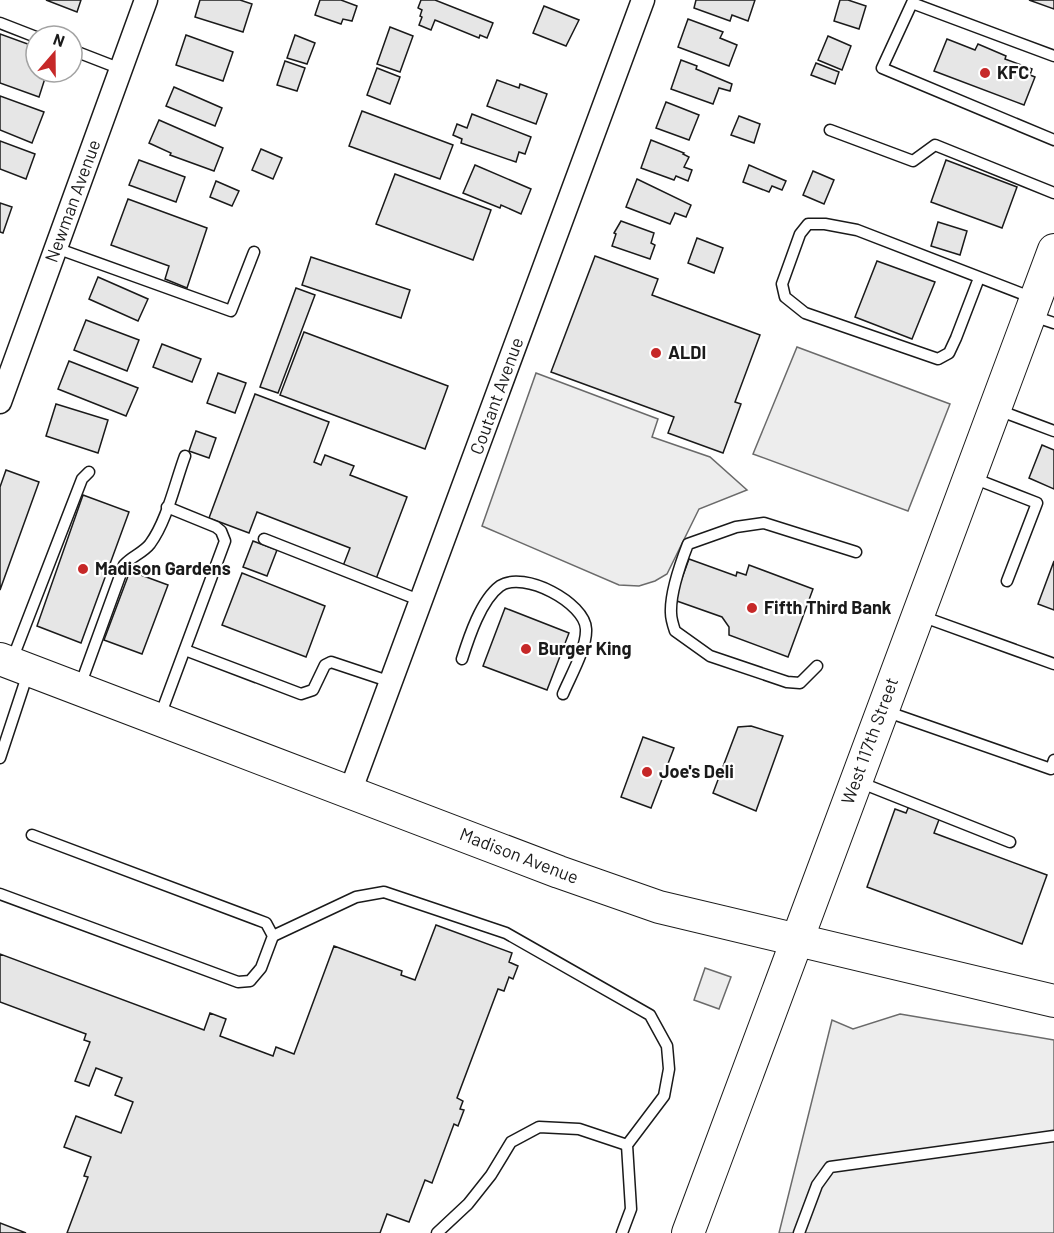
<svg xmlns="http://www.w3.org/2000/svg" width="1054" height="1233" viewBox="0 0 1054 1233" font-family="Barlow,sans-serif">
<rect width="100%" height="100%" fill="#fff"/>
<g fill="#ededed" stroke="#6a6a6a" stroke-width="1.5">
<polygon points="797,347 950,404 908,511 753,454"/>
<polygon points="536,373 658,419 652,437 710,457 747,490 699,509 667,574 655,581 639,586 619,585 482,526"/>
<polygon points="705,968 731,977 719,1009 694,1000"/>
<polygon points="900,1014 1054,1040 1054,1233 779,1233 832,1020 853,1029"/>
</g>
<g fill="#e6e6e6" stroke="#1a1a1a" stroke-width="1.5">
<polygon points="46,0 81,0 77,12"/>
<polygon points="200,0 240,0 252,4 243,32 195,17"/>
<polygon points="320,0 341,0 357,6 352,21 343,19 341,24 315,15"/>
<polygon points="421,0 435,0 493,23 487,38 480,35 479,38 435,20 431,30 419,25 422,17 420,16 422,10 418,8"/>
<polygon points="696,0 755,0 748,21 732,15 730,21 694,8"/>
<polygon points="840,0 848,0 866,6 859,29 834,21"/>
<polygon points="1029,0 1054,0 1054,9"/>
<polygon points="544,6 579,20 566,46 533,33"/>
<polygon points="688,19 723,32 720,38 737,45 729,66 678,47"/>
<polygon points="390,27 413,36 400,72 377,64"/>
<polygon points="0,34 36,47 36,72 47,72 39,97 0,83"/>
<polygon points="186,35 233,52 223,81 176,65"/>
<polygon points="295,35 315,43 307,64 287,58"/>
<polygon points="828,36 851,46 842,70 818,60"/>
<polygon points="947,39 975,50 978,44 1006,56 1005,59 1032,69 1030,75 1035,77 1024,105 934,71"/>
<polygon points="681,60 697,66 696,69 732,84 730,91 719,88 713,104 671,89"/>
<polygon points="285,61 305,68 297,91 277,85"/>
<polygon points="816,63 839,72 835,84 811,75"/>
<polygon points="377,68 400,77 390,104 367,95"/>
<polygon points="497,80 519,88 520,84 547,94 536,124 487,106"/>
<polygon points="174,87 222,108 215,126 166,106"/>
<polygon points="0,96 44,112 32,143 0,130"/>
<polygon points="666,102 699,115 689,140 656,128"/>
<polygon points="362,111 453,145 440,179 349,146"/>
<polygon points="472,114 531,137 525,154 519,152 516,162 461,143 462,139 453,135 457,124 467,128"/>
<polygon points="739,116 760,124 754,143 731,135"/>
<polygon points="159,120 223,148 214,171 170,155 171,153 149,143"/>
<polygon points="651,140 684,153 683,154 689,157 684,167 692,170 688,181 676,176 674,180 641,168"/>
<polygon points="0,141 35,154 26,179 0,169"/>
<polygon points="261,149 282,158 273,179 252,170"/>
<polygon points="139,160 185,177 176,202 129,185"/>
<polygon points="946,160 1017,187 1002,228 931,202"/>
<polygon points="475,165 531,189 521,214 501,205 500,208 463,193"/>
<polygon points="749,165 786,181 782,190 772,186 769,192 743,182"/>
<polygon points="813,171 834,180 824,204 803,195"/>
<polygon points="395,174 491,210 473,260 376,224"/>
<polygon points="637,179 691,205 686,217 675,213 670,224 626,207"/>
<polygon points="216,181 239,191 232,206 210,197"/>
<polygon points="128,199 207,228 187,288 165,279 169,266 111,245"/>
<polygon points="0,203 12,207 3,233 0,232"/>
<polygon points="621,221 654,233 651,243 655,245 650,259 612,246 616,234 614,233"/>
<polygon points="938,222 967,231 960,255 931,246"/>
<polygon points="697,238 723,248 714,273 688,263"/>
<polygon points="595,256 658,279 652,295 760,335 735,402 741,404 723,453 668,433 674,417 551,372"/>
<polygon points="311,257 410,290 401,318 302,285"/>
<polygon points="877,261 935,282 912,339 855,317"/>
<polygon points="98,277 148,299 138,321 89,299"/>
<polygon points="296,288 315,295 278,393 260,387"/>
<polygon points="86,320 139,340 127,371 74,350"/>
<polygon points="304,332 448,386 425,449 280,395"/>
<polygon points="162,344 201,359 192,382 153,367"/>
<polygon points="69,361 138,388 126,416 58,389"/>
<polygon points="218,373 246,383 235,413 207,403"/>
<polygon points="255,394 329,422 314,462 321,465 325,455 354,466 350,475 407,497 376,579 343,566 350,548 257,512 249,533 209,518"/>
<polygon points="56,404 108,420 98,453 46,436"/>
<polygon points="196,431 216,438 209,458 189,451"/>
<polygon points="1042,445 1054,450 1054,489 1029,478"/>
<polygon points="6,470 39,482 0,590 0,487"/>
<polygon points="83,495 129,512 81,643 37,626"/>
<polygon points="253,541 277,550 267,576 243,567"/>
<polygon points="689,559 736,576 737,572 746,575 749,565 813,589 788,657 729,635 729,627 722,617 674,600"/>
<polygon points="1054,561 1054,610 1038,604"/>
<polygon points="130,571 168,585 142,654 104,640"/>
<polygon points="242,573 325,606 306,657 222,625"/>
<polygon points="505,608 569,633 547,690 483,666"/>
<polygon points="751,726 783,736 756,811 713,793 738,727"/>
<polygon points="643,737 674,748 651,808 621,797"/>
<polygon points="909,806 940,817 934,833 1047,875 1022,944 867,887 895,809 906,813"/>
<polygon points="436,925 512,953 509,962 518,966 513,979 509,977 504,991 498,989 457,1098 463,1101 460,1109 464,1110 458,1126 454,1124 432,1183 425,1180 409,1222 387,1214 380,1233 67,1233 88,1177 84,1176 91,1157 64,1147 76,1116 121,1133 133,1102 115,1095 122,1078 96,1068 89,1086 75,1081 90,1042 84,1040 86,1034 0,1002 0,954 204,1030 210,1013 226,1019 220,1036 273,1056 276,1047 294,1054 334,946 402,971 401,975 415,980"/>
<polygon points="0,1223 26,1233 0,1233"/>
</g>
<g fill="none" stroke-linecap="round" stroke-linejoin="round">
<defs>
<g id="lane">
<polyline points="0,23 36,37"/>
<polyline points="72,50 121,69"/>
<polyline points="1054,56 912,3 882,68 1054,140"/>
<polyline points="830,130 913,161 935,145 1054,193"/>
<polyline points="56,248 231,311 254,252"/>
<polyline points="979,278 956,338 949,353 938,359 805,313 785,297 782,284 800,234 808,224 825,224 857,230 1033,298"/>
<polyline points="1033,316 1054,323"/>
<polyline points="998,410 1054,431"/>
<polyline points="973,478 1037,503 1007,581"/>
<polyline points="264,539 419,600"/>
<polyline points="921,616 1054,664"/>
<polyline points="185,650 301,694 313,690 325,665 331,662 391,682"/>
<path d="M462,659c7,-22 19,-59 38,-73 24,-16 85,17 86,43 1,19 -16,48 -23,65"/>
<polyline points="12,660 82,479 89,472"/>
<path d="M817,666l-17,17 -13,-1 -77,-26 -35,-25c-2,-6 -4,-12 -4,-18 -1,-20 10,-51 17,-69l48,-17 28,-4 92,29"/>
<path d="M80,686l44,-121c8,-9 19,-12 26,-21 17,-23 25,-61 35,-88"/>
<polyline points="885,711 1051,769 1054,760"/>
<polyline points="160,716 225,541 221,531 216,527 167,507"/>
<polyline points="0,758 28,673"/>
<polyline points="859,782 1010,842"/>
<polyline points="0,894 238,982 250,981 261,968 273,936 266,923 32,835"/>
<polyline points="273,936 356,897 384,892 506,933 650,1015 667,1046 669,1069 664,1096 627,1145 631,1209 622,1233"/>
<polyline points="437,1233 468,1204 491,1175 511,1142 539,1127 579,1129 627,1145"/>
<polyline points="799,1233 817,1185 830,1167 1054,1136"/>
</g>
<g id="street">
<polyline points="0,402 146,0"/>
<polyline points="350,792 643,0"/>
</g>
<g id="secondary">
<polyline points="0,659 559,872 659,907 1054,1001"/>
<polyline points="688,1233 1054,250"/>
</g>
</defs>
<use href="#lane" stroke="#1a1a1a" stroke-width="13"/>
<use href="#street" stroke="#1a1a1a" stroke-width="25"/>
<use href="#secondary" stroke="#1a1a1a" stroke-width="34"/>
<use href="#lane" stroke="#fff" stroke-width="10"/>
<use href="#street" stroke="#fff" stroke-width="22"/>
<use href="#secondary" stroke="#fff" stroke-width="32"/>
</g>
<g fill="#c62828" stroke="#fff" stroke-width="2">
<circle cx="985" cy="73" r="6"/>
<circle cx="656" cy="353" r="6"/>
<circle cx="83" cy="569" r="6"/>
<circle cx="752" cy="608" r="6"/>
<circle cx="526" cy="649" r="6"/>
<circle cx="647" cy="772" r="6"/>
</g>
<g text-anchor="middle" stroke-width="4.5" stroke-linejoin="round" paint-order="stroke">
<g font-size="18" font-weight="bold" fill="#1a1a1a" stroke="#fff" text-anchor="start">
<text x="997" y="79">KFC</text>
<text x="668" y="359">ALDI</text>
<text x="95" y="575">Madison Gardens</text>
<text x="764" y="614">Fifth Third Bank</text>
<text x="538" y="655">Burger King</text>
<text x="659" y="778">Joe's Deli</text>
</g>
<g font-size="18" fill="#1a1a1a" stroke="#fff">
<text transform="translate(73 201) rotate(-70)" y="6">Newman Avenue</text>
<text transform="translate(497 396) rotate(-70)" y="6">Coutant Avenue</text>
<text transform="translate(870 741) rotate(-70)" y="6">West 117th Street</text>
<text transform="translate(519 856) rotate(21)" y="6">Madison Avenue</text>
</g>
</g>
<g transform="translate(54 54) rotate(20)"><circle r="28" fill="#ffffff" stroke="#a3a3a3" stroke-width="1.5"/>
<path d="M0-4.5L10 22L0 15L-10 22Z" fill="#c62828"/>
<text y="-9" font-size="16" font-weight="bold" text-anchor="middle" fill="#1a1a1a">N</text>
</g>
</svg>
